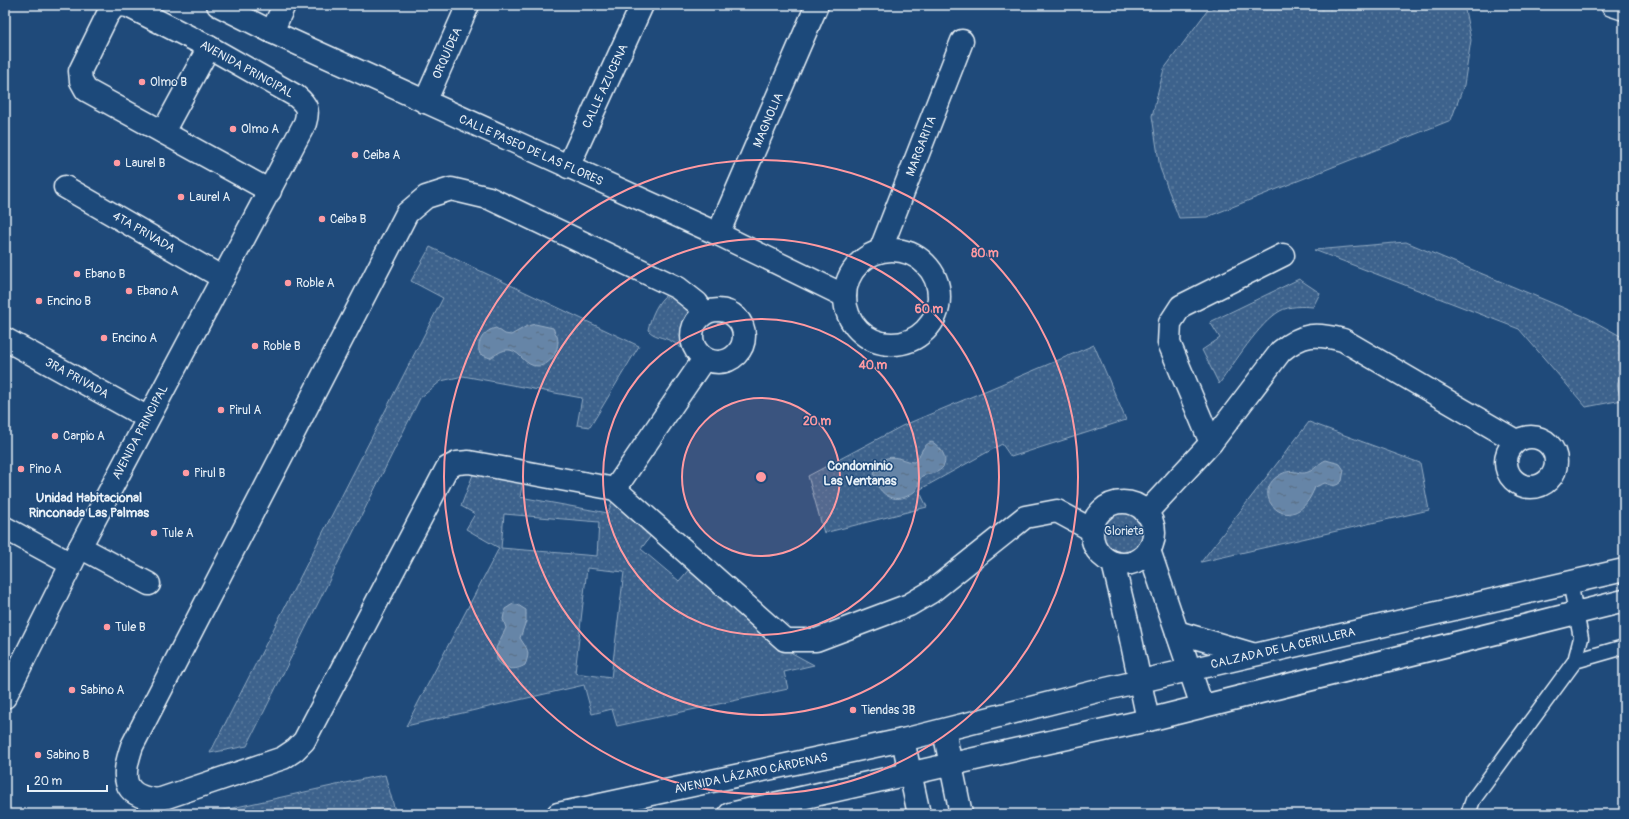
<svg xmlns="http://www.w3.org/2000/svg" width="1629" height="819" viewBox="0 0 1629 819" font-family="Pangolin,sans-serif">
<defs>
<pattern id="park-dots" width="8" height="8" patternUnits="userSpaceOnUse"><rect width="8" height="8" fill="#3c628c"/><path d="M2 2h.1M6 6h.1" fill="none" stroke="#58799d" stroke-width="1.8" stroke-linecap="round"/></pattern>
<pattern id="water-ripples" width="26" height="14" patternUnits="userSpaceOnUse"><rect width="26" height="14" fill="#6685a7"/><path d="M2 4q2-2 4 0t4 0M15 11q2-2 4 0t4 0" fill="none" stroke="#596d82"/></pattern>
</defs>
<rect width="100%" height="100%" fill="#1f4a7a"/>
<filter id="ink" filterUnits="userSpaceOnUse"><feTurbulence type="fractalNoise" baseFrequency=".025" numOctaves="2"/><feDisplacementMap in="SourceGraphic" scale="8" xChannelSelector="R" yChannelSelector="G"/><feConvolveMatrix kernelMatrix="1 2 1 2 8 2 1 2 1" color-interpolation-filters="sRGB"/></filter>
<g filter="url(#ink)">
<g fill="url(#park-dots)" stroke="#92aac2" fill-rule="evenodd">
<polygon points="1221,5 1464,5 1471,40 1464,85 1451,120 1207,217 1179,218 1160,168 1152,116 1164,69 1207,11"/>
<polygon points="1406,242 1588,318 1624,338 1624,408 1622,400 1586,407 1519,329 1314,250"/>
<polygon points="430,247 639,346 590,427 577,425 582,398 463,376 441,381 420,398 247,746 210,753 443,298 411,281"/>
<path d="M1299,279l21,14 -7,14c-11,-1 -24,-1 -33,4 -21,12 -46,53 -61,73l-17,-34 18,-12 -10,-16z"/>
<path d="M668,294l22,13c2,14 -6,27 -6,42 -6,-2 -8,-6 -13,-8 -8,-4 -17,-4 -23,-11 2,-11 10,-31 20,-36z"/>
<polygon points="1094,345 1126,420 1011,457 1002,444 919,490 927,507 824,533 808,476 902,426"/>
<polygon points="1309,422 1420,463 1429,510 1201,562"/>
<path d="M474,472l49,9 -3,16 88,16 5,-14 39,35 -11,15 38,32 12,-14 101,86 22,12 -30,7 4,17 -171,37 -5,-17 -20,5 -8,-29 -178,41 93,-178 -33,-19 9,-15 -14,-8zM504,514l95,8 -2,34 -96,-8zM587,568l37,4 -13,106 -36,-5z"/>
<circle cx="1124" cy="531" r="22"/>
<polygon points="385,775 396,814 205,814 368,778"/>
</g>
<g fill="url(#water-ripples)" stroke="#9ab0c7">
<path d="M535,324l18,4c1,3 3,6 4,8 4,12 -6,30 -19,30 -13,1 -17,-14 -28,-16 -8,-1 -14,5 -20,8l-10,-4c-5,-12 5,-24 16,-26l9,6 6,1 16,-9z"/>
<path d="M1624,372v28c-8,-8 -9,-20 0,-28z"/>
<path d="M932,442c11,6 20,22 5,30 -4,2 -10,2 -15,4 -4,5 -3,12 -8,16 -31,24 -55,-26 -27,-34 10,-3 18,4 27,4 8,-7 7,-17 18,-20z"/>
<path d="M1326,460l14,4 4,6 -2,11c-6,6 -9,5 -17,2l-10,4c-21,56 -68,9 -37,-11 15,-10 20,0 30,-4 7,-2 10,-9 18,-12z"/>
<path d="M513,604l5,1 8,5v11l-6,17c7,12 11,12 5,27 -10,6 -20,5 -28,-5l-1,-12 10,-20 -3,-9 2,-10z"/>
</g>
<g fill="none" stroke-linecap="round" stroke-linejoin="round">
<defs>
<g id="lane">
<polyline points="1575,661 1624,647"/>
<polyline points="1468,814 1473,800 1575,661 1581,638 1570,582"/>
</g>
<g id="street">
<polyline points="119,5 113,8 107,16 80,71 81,81 86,90 270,191"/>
<polyline points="218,5 272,32 718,234 845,296"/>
<polyline points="1612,5 1624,9"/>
<polyline points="272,32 284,5"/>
<polyline points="425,102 468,5"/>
<polyline points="163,132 209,47"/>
<polyline points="568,167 642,5"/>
<polyline points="65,187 223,278"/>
<polyline points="718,234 817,5"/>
<circle cx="892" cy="297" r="47"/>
<polyline points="880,251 962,41"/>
<circle cx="718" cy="336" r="26"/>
<path d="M704,313l-7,-10 -19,-15 -189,-90 -38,-9 -25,8 -19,16 -275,533c-10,30 -12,50 26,54l125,-42 12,-8 9,-9 143,-273 10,-5 12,-1 146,27 170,151h31l93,-35 22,-13 94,-75 32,-6 35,19"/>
<polyline points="5,339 148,418"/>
<circle cx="1531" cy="462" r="25"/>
<polyline points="1211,443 1169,343 1170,323 1181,306 1283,255"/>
<polyline points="615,489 704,359"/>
<circle cx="1123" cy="533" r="31"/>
<path d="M1146,513l65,-70 70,-92c22,-18 35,-18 62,-11l173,101"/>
<polyline points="5,528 71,564"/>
<polyline points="80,547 149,584"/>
<polyline points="1149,550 1202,706"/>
<polyline points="1113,563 1128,625 1148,720"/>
<path d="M5,697l75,-150 225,-424c4,-13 2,-18 -9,-27l-87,-49 -81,-41 -7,-1"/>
<polyline points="944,731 961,814"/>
<polyline points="903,740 919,814"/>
</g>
<g id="secondary">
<polyline points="1177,632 1252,654"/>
<polyline points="558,814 903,740 1106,689 1624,570"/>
<polyline points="730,814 1148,720 1624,601"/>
</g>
</defs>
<use href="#lane" stroke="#e8f1f8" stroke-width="17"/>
<use href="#street" stroke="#e8f1f8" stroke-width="25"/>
<use href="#secondary" stroke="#e8f1f8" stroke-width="25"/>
<use href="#lane" stroke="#1f4a7a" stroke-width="14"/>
<use href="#street" stroke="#1f4a7a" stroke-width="22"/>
<use href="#secondary" stroke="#1f4a7a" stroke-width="22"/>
</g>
</g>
<circle cx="761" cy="477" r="79" fill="#ff9aa2" fill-opacity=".12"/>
<g fill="none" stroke="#ff9aa2" stroke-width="2">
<circle cx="761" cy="477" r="79"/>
<circle cx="761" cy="477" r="158"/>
<circle cx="761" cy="477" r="238"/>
<circle cx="761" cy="477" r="317"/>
</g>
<g fill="#ff9aa2" stroke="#1f4a7a" stroke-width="1.5">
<circle cx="142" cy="82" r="4"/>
<circle cx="233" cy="129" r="4"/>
<circle cx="355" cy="155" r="4"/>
<circle cx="117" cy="163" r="4"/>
<circle cx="181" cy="197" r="4"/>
<circle cx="322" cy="219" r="4"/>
<circle cx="77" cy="274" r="4"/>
<circle cx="288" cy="283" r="4"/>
<circle cx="129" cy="291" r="4"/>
<circle cx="39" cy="301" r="4"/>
<circle cx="104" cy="338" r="4"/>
<circle cx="255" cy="346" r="4"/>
<circle cx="221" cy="410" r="4"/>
<circle cx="55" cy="436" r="4"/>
<circle cx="21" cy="469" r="4"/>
<circle cx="186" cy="473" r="4"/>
<circle cx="154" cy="533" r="4"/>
<circle cx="107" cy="627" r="4"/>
<circle cx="72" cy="690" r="4"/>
<circle cx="853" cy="710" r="4"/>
<circle cx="38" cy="755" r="4"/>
</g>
<g text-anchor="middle" stroke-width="3" stroke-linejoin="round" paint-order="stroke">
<g font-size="12" fill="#e8f1f8" stroke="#1f4a7a">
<text transform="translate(447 53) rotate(-66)" y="4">ORQUÍDEA</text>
<text transform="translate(247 69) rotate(29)" y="4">AVENIDA PRINCIPAL</text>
<text transform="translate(605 86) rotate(-65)" y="4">CALLE AZUCENA</text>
<text transform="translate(768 120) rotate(-67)" y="4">MAGNOLIA</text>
<text transform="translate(921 146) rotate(-69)" y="4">MARGARITA</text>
<text transform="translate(531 150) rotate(24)" y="4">CALLE PASEO DE LAS FLORES</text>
<text transform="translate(144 232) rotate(30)" y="4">4TA PRIVADA</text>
<text transform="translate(77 378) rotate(29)" y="4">3RA PRIVADA</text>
<text transform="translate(140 432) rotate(-62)" y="4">AVENIDA PRINCIPAL</text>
<text transform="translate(1283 648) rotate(-13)" y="4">CALZADA DE LA CERILLERA</text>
<text transform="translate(751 773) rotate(-12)" y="4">AVENIDA LÁZARO CÁRDENAS</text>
</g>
<g font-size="12" fill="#e8f1f8" stroke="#1f4a7a" text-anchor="start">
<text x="150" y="86">Olmo B</text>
<text x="241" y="133">Olmo A</text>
<text x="363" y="159">Ceiba A</text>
<text x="125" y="167">Laurel B</text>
<text x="189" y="201">Laurel A</text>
<text x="330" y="223">Ceiba B</text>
<text x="85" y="278">Ebano B</text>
<text x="296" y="287">Roble A</text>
<text x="137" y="295">Ebano A</text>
<text x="47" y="305">Encino B</text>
<text x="112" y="342">Encino A</text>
<text x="263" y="350">Roble B</text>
<text x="229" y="414">Pirul A</text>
<text x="63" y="440">Carpio A</text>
<text x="29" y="473">Pino A</text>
<text x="194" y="477">Pirul B</text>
<text x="162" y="537">Tule A</text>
<text x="115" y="631">Tule B</text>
<text x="80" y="694">Sabino A</text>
<text x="861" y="714">Tiendas 3B</text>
<text x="46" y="759">Sabino B</text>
</g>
<g font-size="12" fill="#d7e3ed" stroke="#1f4a7a">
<text x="1124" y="535">Glorieta</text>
</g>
<g font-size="13" font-weight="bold" fill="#e8f1f8" stroke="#1f4a7a">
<text x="860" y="470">Condominio<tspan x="860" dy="15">Las Ventanas</tspan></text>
<text x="89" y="502">Unidad Habitacional<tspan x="89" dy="15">Rinconada Las Palmas</tspan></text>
</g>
</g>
<circle cx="761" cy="477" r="6" fill="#ff9aa2" stroke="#1f4a7a" stroke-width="2"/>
<g font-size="12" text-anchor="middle" font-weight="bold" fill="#ff9aa2" stroke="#1f4a7a" stroke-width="3" stroke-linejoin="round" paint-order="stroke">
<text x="985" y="257">80 m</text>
<text x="929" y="313">60 m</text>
<text x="873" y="369">40 m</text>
<text x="817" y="425">20 m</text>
</g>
<rect width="1629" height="819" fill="none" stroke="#1f4a7a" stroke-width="20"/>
<rect x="10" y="10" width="1609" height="799" fill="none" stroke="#e8f1f8" stroke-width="1.5" filter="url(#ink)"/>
<path d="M28 785v6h79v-6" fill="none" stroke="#e8f1f8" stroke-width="2"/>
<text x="34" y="785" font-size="12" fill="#e8f1f8" stroke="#1f4a7a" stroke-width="3" paint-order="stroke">20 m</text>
</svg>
